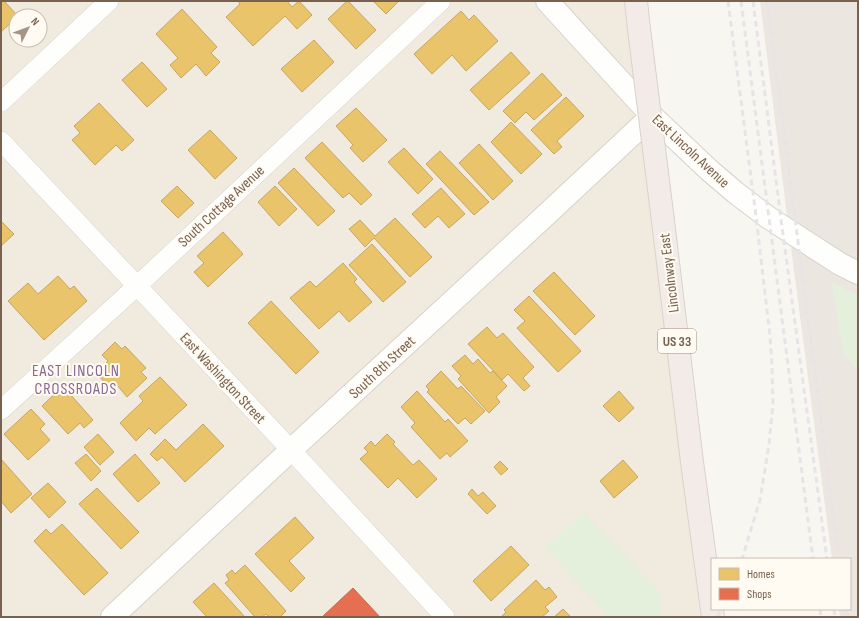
<svg xmlns="http://www.w3.org/2000/svg" width="859" height="618" viewBox="0 0 859 618" font-family="'Sofia Sans Condensed',sans-serif">
<rect width="100%" height="100%" fill="#f8f6f0"/>
<path fill="#f1eade" fill-rule="evenodd" d="M1,1h632l76,616h-708zM16,16h24v24h-24z"/>
<polygon fill="#ece6e0" points="760,1 858,1 858,617 840,617 839,609 850,609 850,559 832,559 794,271"/>
<g fill="#e4f0db">
<polygon points="832,283 858,295 858,370 845,356 842,349"/>
<polygon points="584,512 659,592 661,615 659,617 608,617 545,547"/>
</g>
<g fill="#e9c46a" stroke="#c7a662">
<polygon points="1,1 4,1 18,16 16,16 16,18 1,32"/>
<polygon points="238,1 287,1 292,7 299,1 312,15 297,29 285,16 253,46 226,17 240,4"/>
<polygon points="347,1 348,1 376,30 356,49 328,19"/>
<polygon points="373,1 399,1 386,14"/>
<polygon points="182,9 217,47 211,53 220,62 206,76 196,64 181,78 170,65 178,58 156,34"/>
<polygon points="461,11 469,20 474,15 498,41 466,71 452,55 432,74 414,54"/>
<polygon points="314,40 334,62 302,92 281,69"/>
<polygon points="511,52 530,73 489,110 470,90"/>
<polygon points="142,62 167,89 147,107 122,80"/>
<polygon points="542,73 562,95 534,120 526,112 515,123 503,111"/>
<polygon points="566,97 584,116 557,141 562,147 554,154 531,130"/>
<polygon points="99,103 134,140 122,151 116,145 95,165 72,140 80,133 74,126"/>
<polygon points="356,108 387,140 363,162 350,148 353,145 336,126"/>
<polygon points="511,122 542,154 521,174 491,142"/>
<polygon points="210,130 237,158 215,179 188,150"/>
<polygon points="322,142 372,195 361,205 349,193 343,198 305,158"/>
<polygon points="479,144 513,181 493,200 459,163"/>
<polygon points="404,148 433,179 418,194 388,162"/>
<polygon points="440,151 489,202 474,215 426,164"/>
<polygon points="294,168 335,211 318,226 278,183"/>
<polygon points="177,186 194,203 178,218 161,201"/>
<polygon points="275,186 297,209 279,226 258,202"/>
<polygon points="441,188 465,214 449,228 438,216 425,228 412,214"/>
<polygon points="395,218 432,257 410,277 374,238 365,247 349,229 360,220 375,236"/>
<polygon points="1,221 14,234 1,246"/>
<polygon points="223,232 243,254 208,287 194,272 204,263 197,256"/>
<polygon points="372,244 406,282 383,302 349,265"/>
<polygon points="343,263 357,279 354,282 372,302 349,322 339,311 319,329 290,298 310,281 316,287"/>
<polygon points="554,272 595,316 575,335 533,291"/>
<polygon points="58,276 70,289 74,286 87,301 44,340 8,301 28,283 38,294"/>
<polygon points="529,296 581,351 558,372 517,328 525,321 514,310"/>
<polygon points="271,301 319,352 296,374 248,323"/>
<polygon points="487,327 497,338 503,333 534,367 523,378 530,386 524,391 508,374 502,380 468,344"/>
<polygon points="115,342 122,349 125,346 146,368 141,372 147,378 127,397 117,385 112,390 96,373 108,361 102,355"/>
<polygon points="465,355 473,364 478,359 490,373 493,371 507,386 496,397 500,402 489,413 458,379 461,376 452,366"/>
<polygon points="441,371 458,389 461,386 485,411 471,424 465,418 458,424 427,392 429,390 426,386"/>
<polygon points="160,377 187,405 155,434 149,428 136,441 120,423 143,401 139,396"/>
<polygon points="63,386 93,420 84,428 80,423 68,434 42,406"/>
<polygon points="417,391 445,422 448,419 468,441 450,457 447,453 440,459 411,427 415,423 401,407"/>
<polygon points="619,391 634,408 619,422 603,406"/>
<polygon points="31,409 45,424 40,429 50,440 28,460 4,434"/>
<polygon points="203,424 224,446 185,482 162,457 157,461 150,454 165,439 176,450"/>
<polygon points="98,434 114,452 100,465 84,447"/>
<polygon points="387,434 395,442 393,444 413,465 419,460 437,479 417,498 398,478 388,488 360,459 368,452 364,448 371,441 375,446"/>
<polygon points="86,454 101,471 91,481 75,463"/>
<polygon points="135,454 160,483 138,502 113,474"/>
<polygon points="1,459 32,494 11,513 1,501"/>
<polygon points="623,460 638,477 614,498 600,481"/>
<polygon points="500,461 508,469 501,475 494,467"/>
<polygon points="48,483 66,502 49,518 31,498"/>
<polygon points="97,488 139,532 121,549 79,504"/>
<polygon points="472,489 478,496 483,492 496,506 487,514 468,494"/>
<polygon points="295,517 314,538 289,561 305,578 291,592 255,554"/>
<polygon points="62,524 108,573 84,595 34,541 46,529 51,534"/>
<polygon points="511,546 529,565 491,601 473,581"/>
<polygon points="245,565 286,611 280,617 269,617 266,614 262,617 255,617 225,583 229,580 226,575 232,570 235,574"/>
<polygon points="536,580 545,590 549,587 557,597 545,607 549,611 542,617 503,617 502,616 506,612 504,610"/>
<polygon points="214,583 245,617 207,617 193,602"/>
<polygon points="563,609 571,617 554,617"/>
</g>
<polygon fill="#e76f51" stroke="#c66b50" points="353,588 380,617 322,617"/>
<g fill="none" stroke-linecap="round" stroke-linejoin="round">
<defs>
<g id="street">
<polyline points="1,102 109,1"/>
<polyline points="1,141 291,450 445,617"/>
<polyline points="1,410 137,286 441,1"/>
</g>
<g id="secondary">
<polyline points="547,1 652,116 709,170 736,193 769,218 840,264 858,273"/>
<polyline points="112,617 291,450 533,227 652,116"/>
</g>
<g id="highway">
<polyline points="636,1 639,29"/>
<polyline points="663,221 692,462 713,617"/>
</g>
</defs>
<use href="#street" stroke="#d8d3ce" stroke-width="20"/>
<use href="#secondary" stroke="#d7d2ca" stroke-width="24"/>
<use href="#highway" stroke="#dad3cc" stroke-width="24"/>
<use href="#street" stroke="#fefefd" stroke-width="19"/>
<use href="#secondary" stroke="#fefefd" stroke-width="22"/>
<use href="#highway" stroke="#f2ebe7" stroke-width="22"/>
<g stroke="#e6e4e7" stroke-width="3" stroke-dasharray="6 4" stroke-linecap="butt">
<polyline points="728,1 755,208 770,336 772,366 773,404 769,444 760,500 742,559"/>
<polyline points="741,1 813,559"/>
<polyline points="753,1 782,227 827,559"/>
<polyline points="767,1 839,559"/>
<polyline points="820,609 821,617"/>
<polyline points="834,609 835,617"/>
<polyline points="846,609 847,617"/>
<polyline points="717,617 721,609"/>
</g>
<defs>
<polyline id="highway-bridge" points="639,29 663,221"/>
</defs>
<use href="#highway-bridge" stroke="#dad3cc" stroke-width="24" stroke-linecap="butt"/>
<use href="#highway-bridge" stroke="#f2ebe7" stroke-width="22"/>
</g>
<g text-anchor="middle" stroke-width="4" stroke-linejoin="round" paint-order="stroke">
<rect fill="#fffbf3" stroke="#a08f80" stroke-width="1" x="658" y="329" width="38" height="24" rx="3"/>
<g font-size="14" font-weight="bold" fill="#78614e">
<text x="677" y="346">US 33</text>
</g>
<g font-size="15" fill="#78614e" stroke="#fffbf3">
<text transform="translate(691 151) rotate(43)" y="5">East Lincoln Avenue</text>
<text transform="translate(221 206) rotate(-43)" y="5">South Cottage Avenue</text>
<text transform="translate(669 273) rotate(-97)" y="5">Lincolnway East</text>
<text transform="translate(382 367) rotate(-43)" y="5">South 8th Street</text>
<text transform="translate(223 378) rotate(47)" y="5">East Washington Street</text>
</g>
<g font-size="16" letter-spacing="1" fill="#896793" stroke="#fffbf3">
<text x="76" y="376">EAST LINCOLN<tspan x="76" dy="18">CROSSROADS</tspan></text>
</g>
</g>
<rect width="859" height="618" fill="none" stroke="#78614e" stroke-width="4"/>
<rect x="711" y="558" width="140" height="52" fill="#fffbf3" stroke="#c9bdb1"/>
<rect x="719" y="568" width="20" height="12" fill="#e9c46a" stroke="#c9bdb1"/>
<text x="747" y="578" font-size="12" fill="#78614e">Homes</text>
<rect x="719" y="588" width="20" height="12" fill="#e76f51" stroke="#c9bdb1"/>
<text x="747" y="598" font-size="12" fill="#78614e">Shops</text>
<g transform="translate(28 28) rotate(48)"><circle r="19" fill="#fffbf3" stroke="#c9bdb1"/>
<path d="M0-3L7 15L0 10L-7 15Z" fill="#a59587"/>
<text y="-6" font-size="11" font-weight="bold" text-anchor="middle" fill="#78614e">N</text>
</g>
</svg>
